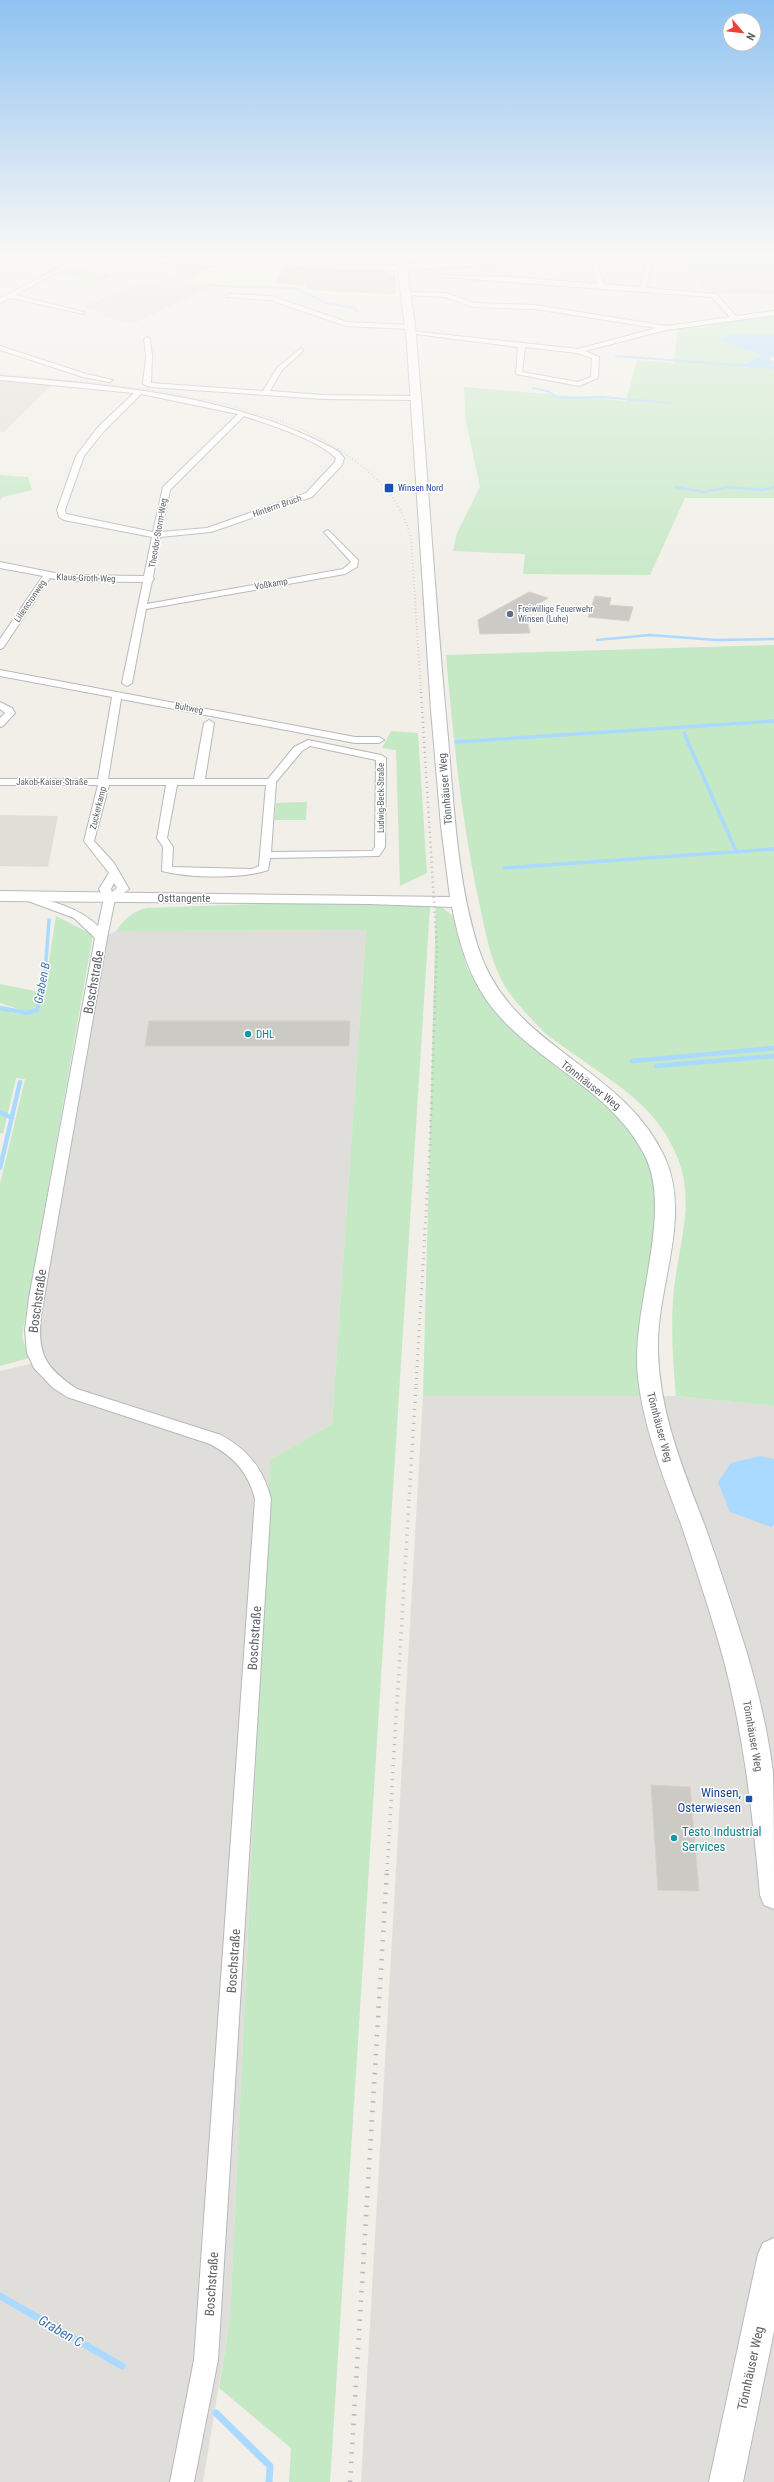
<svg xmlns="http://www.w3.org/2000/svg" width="774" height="2482" viewBox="0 0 774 2482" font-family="'Roboto Condensed',sans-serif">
<rect width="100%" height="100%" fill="#f1efe8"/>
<g fill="#fef7e0">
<polygon points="272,256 387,256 395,264 332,265"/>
<polygon points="217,263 263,266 273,263 331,269 389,271 396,274 398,296 310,293 290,286 186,282"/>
</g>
<g fill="#e0deda">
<polygon points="774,269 774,295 705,293 694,270"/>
<polygon points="366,930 332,1424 270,1460 230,2318 203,2482 0,2482 0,1371 38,1362 33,1350 101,938 116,931"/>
<polygon points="423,1396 676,1396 774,1406 774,2482 361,2482"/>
</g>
<g fill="#e1ded6">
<polygon points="143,256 245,256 251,258 244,265 217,263 187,282 217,284 134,323 101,316 106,314 84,307 136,283 157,283 192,262"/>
<polygon points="0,378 54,383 4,432 0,432"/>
<polygon points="0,815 58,816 48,867 0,866"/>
</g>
<g fill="#c5e8c5">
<polygon points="653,256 774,256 774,269 694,270 684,260 654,258"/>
<polygon points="71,268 112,275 99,282 58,275"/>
<polygon points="774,316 774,334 754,334 721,342 762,355 744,364 774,366 774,498 685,498 650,575 523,574 525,554 453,551 457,533 480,487 466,421 464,387 626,401 637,360 674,363 678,327"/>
<polygon points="0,475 28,477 32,490 3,497 0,500"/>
<path d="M774,645v761l-98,-10c-3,-32 -5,-64 -3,-95 3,-52 25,-97 3,-147 -21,-50 -64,-72 -105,-102 -11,-8 -24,-16 -33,-26 -13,-14 -30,-31 -38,-49 -12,-25 -16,-53 -22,-80 -17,-80 -25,-161 -32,-242z"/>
<polygon points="391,731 418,733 427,873 400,886 396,750 382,748"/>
<polygon points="307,802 306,820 275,820 276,803"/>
<path d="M313,902l117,4 -100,1576h-41l2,-34 -72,-60 11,-70 40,-858 62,-36 34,-494 -250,1c9,-12 16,-20 31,-23z"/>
<polygon points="436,905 443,908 453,916 467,968 490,1004 623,1116 652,1165 656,1192 642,1396 423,1396"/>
<path d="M56,916l37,19 -71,401 7,22 -29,8v-182l25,-105 -9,-1 -13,56 -3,-1v-124c13,4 29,10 41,-1l-18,3 -23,-8v-19l44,9z"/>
</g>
<g fill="#aadaff">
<polygon points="736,334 774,334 774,357 769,359 774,362 774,366 743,365 762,355 721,342 723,337"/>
<polygon points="760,1456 774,1459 774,1525 771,1527 730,1512 718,1482 731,1463"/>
</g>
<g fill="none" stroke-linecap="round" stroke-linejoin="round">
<g stroke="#aadaff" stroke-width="2">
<polyline points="213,286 296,288 326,303 354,308 358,312"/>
<polyline points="616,356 774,368"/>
<polyline points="533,388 547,391 559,398 602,397 671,403"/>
</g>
<g stroke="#aadaff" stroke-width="2.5">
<polyline points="675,487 704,492 728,487 762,490 774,487"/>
<polyline points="597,640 650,635 716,640 774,639"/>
</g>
<g stroke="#aadaff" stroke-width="3.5">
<polyline points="684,733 736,851"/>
<polyline points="456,742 774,721"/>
<polyline points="504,868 774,849"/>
<polyline points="39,1000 45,975 49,920"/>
</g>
<g stroke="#aadaff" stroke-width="4.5">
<polyline points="0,1008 26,1013 37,1010 40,999"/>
<polyline points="632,1061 774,1048"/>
<polyline points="656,1066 774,1056"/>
<polyline points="0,1112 12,1118"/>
<polyline points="0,1168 20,1082"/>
</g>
<g stroke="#aadaff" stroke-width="7">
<polyline points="0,2296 122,2366"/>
<polyline points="216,2413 270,2466 269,2482"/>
</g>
</g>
<g fill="#cccac5" stroke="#d6d1c6">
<polygon points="285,267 384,272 395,276 395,294 314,290 306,288 308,285 275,283"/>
<polygon points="529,592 548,598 530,609 524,608 530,633 480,634 478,620"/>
<polygon points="595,596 611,598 609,605 633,607 629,621 588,617"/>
<polygon points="149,1021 350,1021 349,1046 145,1046"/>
<polygon points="651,1785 690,1787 699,1891 658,1890"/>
</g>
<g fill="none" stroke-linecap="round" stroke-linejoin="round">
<defs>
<g id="street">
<polygon points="15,256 24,256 63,265 81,256 88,256 15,295 84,312 84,314 10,298 0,303 0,298 59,268"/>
<polygon points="135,256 213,262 216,264 213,266 161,263"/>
<polygon points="389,256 395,256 404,268 400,268"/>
<path d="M643,256h6l4,3 -7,29 70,6 20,22 38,-5v4l-108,15 -81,21 14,6 -1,21 -19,8 -63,-12 2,-27 -110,-14 3,-2 167,18 79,-21 -122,-19 -62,-2 -28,-10 -40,-2 2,-3 39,1 28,10 61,2 132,21 63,-9 -18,-20 -271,-20 3,-2 69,2 84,7 -6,-20 3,-2 3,2 7,20 36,3 7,-27zM525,347l52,6 15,5 -1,19 -13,5 -56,-10z"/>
<polygon points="229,294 271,296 347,322 411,325 414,327 411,329 346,326 270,300 227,297"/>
<polygon points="147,337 150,339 152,356 151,383 263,391 277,368 301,348 303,351 282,370 270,391 323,395 415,396 419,398 415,400 323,399 150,387 143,384 146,356 144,339"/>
<polygon points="0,346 86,374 113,380 109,382 83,377 0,350"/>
<path d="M0,376c117,10 233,18 338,75l6,7 -2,7 -30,32 -101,35 -51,5 -7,40 1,2 -2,2 -5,23 196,-35 8,-7 -27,-30 4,-2 30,30 -1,7 -12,7 -199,35 -14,74 -5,3 -5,-3 21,-101 -78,-1 -15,-3 -47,70 -3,1v-10l43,-63 -43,-8v-6l65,13 79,1 8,-39 -88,-17 -5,-3 -2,-7 19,-54 22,-29 36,-34 -134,-13zM141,394l97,20 -75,73 -10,45 -87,-18 -1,-4 19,-54 20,-25zM244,416c26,9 73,23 92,42l-1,4 -29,31 -99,35 -46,4 9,-42z"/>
<path d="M0,670l355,67h24l5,3 -5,3h-24l-234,-44 -13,80h86l10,-56 5,-3 5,3 -9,56h63l26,-32 14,-7 73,15 5,3 -1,89 -6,9 -109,2 -2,12c-25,9 -80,8 -106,1l1,-24 -6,-9 9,-53h-57l-15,56 20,22 15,26 -14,10 -8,39 -66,377c-4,40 4,52 36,74l144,46c27,15 42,33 50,64l-53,861 -24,122h-24l24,-122 61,-861c-7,-27 -21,-42 -45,-55l-143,-47 -15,-10 -18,-19 -7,-15 -2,-23 4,-32 66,-360 -21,-20 -54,-20 6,-3c26,6 52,12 72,31l6,-28 -5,-9 10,-16 -25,-32 14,-56h-98v-6h98l14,-82 -112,-21zM310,746l66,14 -1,87 -3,4 -101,1 5,-70 26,-31zM177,785h89l-7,81 -7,3 -80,-2 1,-20 -6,-9zM114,883l3,5 -5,4 -1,-3z"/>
<polygon points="0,702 12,708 15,713 3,726 0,727 0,718 5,713 0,709"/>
</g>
<g id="secondary">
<path d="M256,256h16l57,8 70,1 125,-9h22l-4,3 -70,7 -65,4 8,55c12,137 20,275 33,413 6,69 9,142 30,209 32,102 145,118 187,211 27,61 -9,130 -7,192 1,63 26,121 48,179 14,40 27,80 40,121 12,40 22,82 27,123 1,41 1,94 1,136l-10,-4 -4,-10c-8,-89 -18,-177 -44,-262 -11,-37 -23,-73 -35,-109 -18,-48 -37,-95 -43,-146 -8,-68 35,-161 8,-220 -30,-63 -99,-90 -144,-139 -30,-31 -42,-71 -50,-112l-83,-3 -369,-3v-10l450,6 -9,-71 -10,-116 -24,-366 -9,-73c-22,0 -130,-3 -142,-15z"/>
<polygon points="774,2238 774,2331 743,2482 709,2482 758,2254 763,2243"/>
</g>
</defs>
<use href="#street" stroke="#b5b8bc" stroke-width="2"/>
<use href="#secondary" stroke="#b6babf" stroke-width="2"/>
<use href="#street" fill="#fff" fill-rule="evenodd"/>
<use href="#secondary" fill="#fff" fill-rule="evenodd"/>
<path stroke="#b6b7b8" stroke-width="1.5" stroke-dasharray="0.5 2.5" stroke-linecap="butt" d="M0,374c103,10 252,18 339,76"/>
<path stroke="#b6b7b8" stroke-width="2" stroke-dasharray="0.5 3" stroke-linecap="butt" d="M338,449c35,23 61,46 73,88l10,156"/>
<polyline stroke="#b6b7b8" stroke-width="2.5" stroke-dasharray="1 4" stroke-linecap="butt" points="421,692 437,949 435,1000"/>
<polyline stroke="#b6b7b8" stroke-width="3" stroke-dasharray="1 5" stroke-linecap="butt" points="416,1385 430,1143 435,999"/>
<polyline stroke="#b6b7b8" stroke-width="3.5" stroke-dasharray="1 6" stroke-linecap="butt" points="387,1871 416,1384"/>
<polyline stroke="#b6b7b8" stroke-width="4.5" stroke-dasharray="1.5 8" stroke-linecap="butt" points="350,2482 387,1870"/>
</g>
<linearGradient id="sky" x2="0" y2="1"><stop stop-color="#8fc3f1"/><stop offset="0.42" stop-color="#f9f8f5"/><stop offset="1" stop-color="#f9f8f5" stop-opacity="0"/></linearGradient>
<rect width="774" height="603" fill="url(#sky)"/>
<g fill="#1a4fb4" stroke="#fff" stroke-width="1.5">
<rect x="384" y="483" width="10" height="10" rx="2"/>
<rect x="745" y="1795" width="8" height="8" rx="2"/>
</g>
<circle fill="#5c6f8a" stroke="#fff" stroke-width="1.5" cx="510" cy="614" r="4"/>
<g fill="#0f9aa8" stroke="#fff" stroke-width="1.5">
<circle cx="248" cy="1034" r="4"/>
<circle cx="674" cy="1838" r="4"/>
</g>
<g text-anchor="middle" stroke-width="3" stroke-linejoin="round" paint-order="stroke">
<g font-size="9" fill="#164399" stroke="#fff" text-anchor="start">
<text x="398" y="491">Winsen Nord</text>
</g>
<g font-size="9" fill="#5f6368" stroke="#fff">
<text transform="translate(277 506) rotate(-19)" y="3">Hinterm Bruch</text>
<text transform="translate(158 533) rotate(-80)" y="3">Theodor-Storm-Weg</text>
<text transform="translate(86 578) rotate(2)" y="3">Klaus-Groth-Weg</text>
<text transform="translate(271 584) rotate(-10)" y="3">Voßkamp</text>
<text transform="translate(30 601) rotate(-56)" y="3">Liliencronweg</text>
<text transform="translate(189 708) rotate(10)" y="3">Bultweg</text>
<text x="52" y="785">Jakob-Kaiser-Straße</text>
<text transform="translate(381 798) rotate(-90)" y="3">Ludwig-Beck-Straße</text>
<text transform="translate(98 808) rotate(-76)" y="3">Zuckerkamp</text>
</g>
<g font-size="9" fill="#4e5e75" stroke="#fff" text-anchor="start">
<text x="518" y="612">Freiwillige Feuerwehr<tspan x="518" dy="10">Winsen (Luhe)</tspan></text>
</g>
<g font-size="11" fill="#5f6368" stroke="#fff">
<text transform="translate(445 789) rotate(-95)" y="4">Tönnhäuser Weg</text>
<text x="184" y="902">Osttangente</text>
<text transform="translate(591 1085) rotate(38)" y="4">Tönnhäuser Weg</text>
<text transform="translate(660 1427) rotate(75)" y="4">Tönnhäuser Weg</text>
<text transform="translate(753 1736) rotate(80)" y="4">Tönnhäuser Weg</text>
</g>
<g font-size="11" fill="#0d838f" stroke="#fff" text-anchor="start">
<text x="256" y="1038">DHL</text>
</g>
<g font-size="12" font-style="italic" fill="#4174aa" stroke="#fff">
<text transform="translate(42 983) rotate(-79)" y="4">Graben B</text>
</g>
<g font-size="13" fill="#5f6368" stroke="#fff">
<text transform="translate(93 982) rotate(-80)" y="5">Boschstraße</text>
<text transform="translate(37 1301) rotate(-82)" y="5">Boschstraße</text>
<text transform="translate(254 1638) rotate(-86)" y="5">Boschstraße</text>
<text transform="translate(233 1961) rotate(-86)" y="5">Boschstraße</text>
<text transform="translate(211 2284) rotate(-86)" y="5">Boschstraße</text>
<text transform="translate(750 2368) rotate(-78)" y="5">Tönnhäuser Weg</text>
</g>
<g font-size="13" fill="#164399" stroke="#fff" text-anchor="end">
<text x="741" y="1797">Winsen,<tspan x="741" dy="15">Osterwiesen</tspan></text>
</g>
<g font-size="13" fill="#0d838f" stroke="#fff" text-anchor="start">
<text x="682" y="1836">Testo Industrial<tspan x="682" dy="15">Services</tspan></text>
</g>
<g font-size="14" font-style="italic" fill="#4174aa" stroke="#fff">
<text transform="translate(61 2331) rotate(30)" y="5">Graben C</text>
</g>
</g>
<g transform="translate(742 32) rotate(118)"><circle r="19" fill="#ffffff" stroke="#bfc1c3"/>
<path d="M0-3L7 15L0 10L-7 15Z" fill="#ea4335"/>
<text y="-6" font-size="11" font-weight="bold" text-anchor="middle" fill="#5f6368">N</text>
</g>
</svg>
